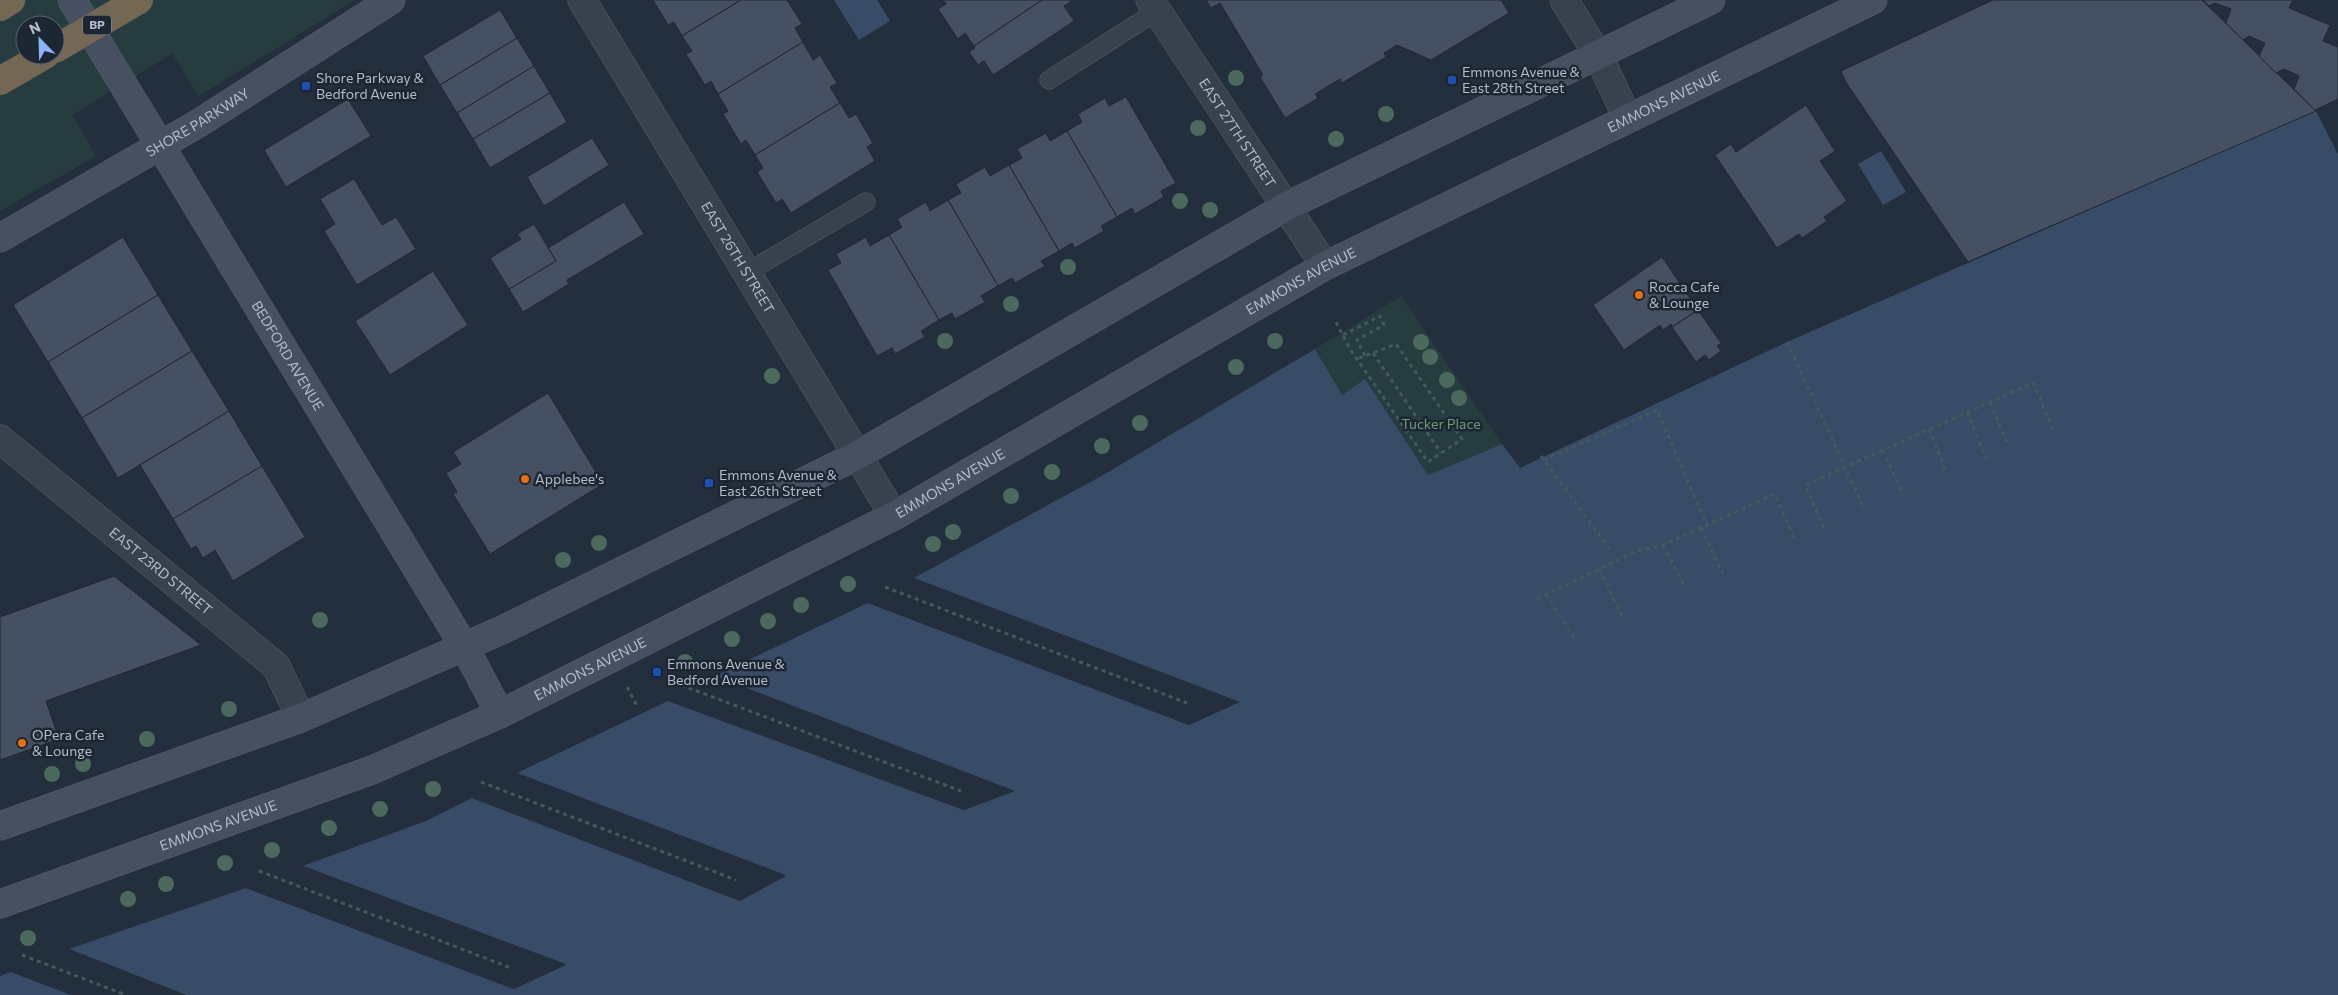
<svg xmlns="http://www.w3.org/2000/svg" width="2338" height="995" viewBox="0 0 2338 995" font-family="Commissioner,sans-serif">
<rect width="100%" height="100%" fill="#242f3e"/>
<g fill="#263c3f" fill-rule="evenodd">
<path d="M0,0h355l-156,96 -27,-42 -100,61 24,41 -96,55zM25,25h30v30h-30z"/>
<polygon points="1401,296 1502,444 1428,475 1365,379 1342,396 1315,349"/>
</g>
<g fill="#394c67">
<polygon points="834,0 877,0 890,21 859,40"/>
<polygon points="2316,111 2338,154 2338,995 186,995 69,949 246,888 514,989 566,964 303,866 426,821 472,798 740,901 786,875 517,773 668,701 964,810 1014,791 715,676 868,603 1189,725 1239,702 914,578 1105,474 1315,349 1342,395 1365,379 1428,475 1502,444 1520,468 1787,342"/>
<polygon points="1881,151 1906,192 1883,205 1858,164"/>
<polygon points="11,972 71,995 0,995 0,976"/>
</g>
<g fill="#242f3e">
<polygon points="914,578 1240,702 1189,725 868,603 871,602 1189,722 1233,703 911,579"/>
<polygon points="715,676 1015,791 964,810 668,701 671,700 964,808 1008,791 714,678"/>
<polygon points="517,773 786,876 740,901 472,798 475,796 739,898 780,876 515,775"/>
<polygon points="303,866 566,965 514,989 246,888 250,886 514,986 560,965 300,867"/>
<polygon points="69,949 186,995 179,995 67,951"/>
<polygon points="15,971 72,993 74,995 11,972"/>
</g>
<g fill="#455162" stroke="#1f2835">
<polygon points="653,0 741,0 682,36 674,22 668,25"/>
<polygon points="741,0 787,0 802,24 795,28 803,42 718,94 711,81 705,85 686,54 692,51 682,36"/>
<polygon points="943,0 1042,0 974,46 965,33 958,39 938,9 946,4"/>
<polygon points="1042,0 1069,0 1071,2 1064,6 1074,21 993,75 984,61 978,65 969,52 975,48 974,46"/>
<polygon points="1206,0 1501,0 1509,13 1431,60 1397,45 1384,53 1386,57 1342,83 1340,79 1315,94 1318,98 1285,118 1260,77 1263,75 1220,3 1211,8"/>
<polygon points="1993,0 2202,0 2316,111 1968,262 1845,81 1841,71"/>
<polygon points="2203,0 2293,0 2289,8 2330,25 2323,41 2338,47 2338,99 2315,110 2294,89 2299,76 2284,69 2276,73 2259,56 2265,43 2249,36 2243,40 2226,23 2231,9 2215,3 2209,6"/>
<polygon points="500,10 517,38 440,85 423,56"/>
<polygon points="517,38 534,66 457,113 440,85"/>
<polygon points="803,42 813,60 820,55 837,83 830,87 840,103 755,155 746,140 741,144 723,114 728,111 718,94"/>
<polygon points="534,66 550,93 473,139 457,113"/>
<polygon points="550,93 567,122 490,168 473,139"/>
<polygon points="1126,97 1176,183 1161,191 1164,197 1135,214 1132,208 1117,217 1067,131 1082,122 1078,114 1105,98 1109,106"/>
<polygon points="348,99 371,136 286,187 264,150"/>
<polygon points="840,103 849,118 856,114 873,143 867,147 875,161 791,213 782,199 776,203 757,172 763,168 755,155"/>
<polygon points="1806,105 1835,151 1820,161 1847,201 1824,217 1827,221 1802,238 1799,234 1777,248 1715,155 1731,144 1736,152"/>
<polygon points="1067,131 1117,217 1101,226 1104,231 1075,248 1072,243 1059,251 1009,165 1022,158 1017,149 1046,133 1050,141"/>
<polygon points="592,138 609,165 544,206 527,177"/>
<polygon points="1009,165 1059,251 1041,261 1045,266 1015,283 1012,278 998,286 948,200 961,193 956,184 985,167 990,176"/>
<polygon points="354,179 382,225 396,217 416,249 357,285 324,231 335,224 320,199"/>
<polygon points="948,200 998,286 981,296 985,302 955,319 952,313 939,320 889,235 902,227 897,219 926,202 930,211"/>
<polygon points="624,202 644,234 567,280 569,284 523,312 509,289 556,261 548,248"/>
<polygon points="534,224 556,261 509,289 490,258 521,239 517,234"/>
<polygon points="889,235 939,320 921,331 925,337 895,354 892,348 877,356 828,270 841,263 836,254 866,237 870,246"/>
<polygon points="123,237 158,295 48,362 13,305"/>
<polygon points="1662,257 1698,310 1672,327 1671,324 1663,330 1660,325 1624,350 1593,305"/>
<polygon points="433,271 468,325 390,375 355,321"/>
<polygon points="158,295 192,351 82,418 48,362"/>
<polygon points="1698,310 1721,343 1717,346 1721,351 1709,360 1705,355 1696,362 1672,327"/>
<polygon points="192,351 229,411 118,478 82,418"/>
<polygon points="548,393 603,484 490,554 453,494 457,492 446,473 461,464 453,452"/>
<polygon points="229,411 262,466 173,519 140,465"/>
<polygon points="262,466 305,537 233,581 215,550 203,558 196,546 191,549 173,519"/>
<polygon points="114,576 201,645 46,701 59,739 0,760 0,617"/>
</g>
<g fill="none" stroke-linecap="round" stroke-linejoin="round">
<defs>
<g id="service">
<polyline points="1049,80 1157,11"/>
<polyline points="746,273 866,202"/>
</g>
<g id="minor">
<path id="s1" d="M582,0l312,516"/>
<path id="s2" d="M1150,0l175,266"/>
<polyline points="1564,0 1598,55 1627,117"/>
<path id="s3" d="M0,439l276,227 25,52"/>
</g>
<g id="secondary">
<path id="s4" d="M72,0l393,648 35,66"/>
<path id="s5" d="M0,238l199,-115 192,-123"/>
<polyline points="0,826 301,718 502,630 858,455 1287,206 1711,0"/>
<path id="s6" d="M0,904l372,-134 128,-56 394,-198 431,-250 548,-266"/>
</g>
<g id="motorway">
<polyline points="0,7 11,0"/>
<polyline points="0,81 45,55"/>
</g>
</defs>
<use href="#service" stroke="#565f6c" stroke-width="19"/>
<use href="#minor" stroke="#565f6c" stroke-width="29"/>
<use href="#secondary" stroke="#565f6c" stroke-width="29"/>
<use href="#motorway" stroke="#434c59" stroke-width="29"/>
<g stroke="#44595c" stroke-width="3" stroke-dasharray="4 4" stroke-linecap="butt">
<polyline points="1336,322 1350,349 1428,462 1462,439 1396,344 1357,359"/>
<polyline points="1343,335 1380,316 1384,325 1357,340 1365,356"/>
<polyline points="1787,342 1865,510"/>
<polyline points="1373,353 1441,453"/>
<polyline points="1990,402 2009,447"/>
<polyline points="1967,412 1986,458"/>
<polyline points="1929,429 1947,474"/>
<polyline points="1883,450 1903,495"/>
<polyline points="1541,456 1612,552"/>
<polyline points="1543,460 1657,410 1707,525"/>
<polyline points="1701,528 1723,574"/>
<polyline points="1824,528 1805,485 2033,383 2053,429"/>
<polyline points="1663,545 1684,585"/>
<polyline points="1599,569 1622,616"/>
<polyline points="885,587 1187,703"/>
<polyline points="1546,594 1574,638"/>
<polyline points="1537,599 1636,551 1663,545 1775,494 1794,538"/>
<polyline points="681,685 961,791"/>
<polyline points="627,687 637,706"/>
<polyline points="481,782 736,880"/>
<polyline points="259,871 511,968"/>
<polyline points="22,955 126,995"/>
</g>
<use href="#service" stroke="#38414e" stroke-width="18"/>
<use href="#minor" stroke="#38414e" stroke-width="28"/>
<use href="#secondary" stroke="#465061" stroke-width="28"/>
<use href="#motorway" stroke="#746855" stroke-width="28"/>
<defs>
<polyline id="motorway-bridge" points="55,49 139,0"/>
</defs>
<use href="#motorway-bridge" stroke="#434c59" stroke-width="29" stroke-linecap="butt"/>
<use href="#motorway-bridge" stroke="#746855" stroke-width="28"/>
</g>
<g fill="#4b6a5d">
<circle cx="1236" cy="78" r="8"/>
<circle cx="1386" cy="114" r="8"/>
<circle cx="1198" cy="128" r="8"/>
<circle cx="1336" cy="139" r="8"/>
<circle cx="1180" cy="201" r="8"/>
<circle cx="1210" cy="210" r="8"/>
<circle cx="1068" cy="267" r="8"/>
<circle cx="1011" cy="304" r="8"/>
<circle cx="945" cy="341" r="8"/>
<circle cx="1275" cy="341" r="8"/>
<circle cx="1421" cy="342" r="8"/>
<circle cx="1430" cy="357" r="8"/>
<circle cx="1236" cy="367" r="8"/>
<circle cx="772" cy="376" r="8"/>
<circle cx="1447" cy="380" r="8"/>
<circle cx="1459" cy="398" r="8"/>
<circle cx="1140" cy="423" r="8"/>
<circle cx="1102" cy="446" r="8"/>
<circle cx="1052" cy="472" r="8"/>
<circle cx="1011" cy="496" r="8"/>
<circle cx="953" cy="532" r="8"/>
<circle cx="599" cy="543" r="8"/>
<circle cx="933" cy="544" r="8"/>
<circle cx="563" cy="560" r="8"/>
<circle cx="848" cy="584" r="8"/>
<circle cx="801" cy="605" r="8"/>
<circle cx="320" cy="620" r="8"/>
<circle cx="768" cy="621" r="8"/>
<circle cx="732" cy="639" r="8"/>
<circle cx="685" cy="662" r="8"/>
<circle cx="229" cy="709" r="8"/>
<circle cx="147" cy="739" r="8"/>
<circle cx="83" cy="764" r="8"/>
<circle cx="52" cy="774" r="8"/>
<circle cx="433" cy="789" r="8"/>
<circle cx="380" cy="809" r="8"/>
<circle cx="329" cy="828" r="8"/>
<circle cx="272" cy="850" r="8"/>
<circle cx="225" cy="863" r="8"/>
<circle cx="166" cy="884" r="8"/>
<circle cx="128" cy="899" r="8"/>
<circle cx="28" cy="938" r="8"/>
</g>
<g fill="#1a4fb4" stroke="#1d2633" stroke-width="2">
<rect x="1447" y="75" width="10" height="10" rx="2.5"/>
<rect x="301" y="81" width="10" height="10" rx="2.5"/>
<rect x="704" y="478" width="10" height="10" rx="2.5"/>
<rect x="652" y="667" width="10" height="10" rx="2.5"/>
</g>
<g fill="#e8710a" stroke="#1d2633" stroke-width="2">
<circle cx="1639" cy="295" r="5"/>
<circle cx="525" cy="479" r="5"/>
<circle cx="22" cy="743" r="5"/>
</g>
<g text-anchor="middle" stroke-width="5" stroke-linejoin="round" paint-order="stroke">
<rect fill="#1d2633" stroke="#878f9c" stroke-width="1" x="83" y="15.5" width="28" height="19" rx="4"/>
<g font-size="12" font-weight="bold" fill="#b4bcc9">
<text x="97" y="29">BP</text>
</g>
<g font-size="14" fill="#b4bcc9" stroke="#1d2633" text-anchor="start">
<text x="1462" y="77">Emmons Avenue &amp;<tspan x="1462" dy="16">East 28th Street</tspan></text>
<text x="316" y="83">Shore Parkway &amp;<tspan x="316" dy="16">Bedford Avenue</tspan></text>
<text x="1649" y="292">Rocca Cafe<tspan x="1649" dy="16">&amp; Lounge</tspan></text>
<text x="719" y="480">Emmons Avenue &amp;<tspan x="719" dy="16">East 26th Street</tspan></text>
<text x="535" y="484">Applebee's</text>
<text x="667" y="669">Emmons Avenue &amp;<tspan x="667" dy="16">Bedford Avenue</tspan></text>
<text x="32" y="740">OPera Cafe<tspan x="32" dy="16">&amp; Lounge</tspan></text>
</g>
<g font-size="14" fill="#b4bcc9" stroke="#1d2633">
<text dy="5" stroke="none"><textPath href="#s6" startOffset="1851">EMMONS AVENUE</textPath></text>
<text dy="5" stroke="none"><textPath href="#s5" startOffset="229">SHORE PARKWAY</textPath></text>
<text dy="5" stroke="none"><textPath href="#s2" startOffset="159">EAST 27TH STREET</textPath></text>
<text dy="5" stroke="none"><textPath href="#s1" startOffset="301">EAST 26TH STREET</textPath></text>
<text dy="5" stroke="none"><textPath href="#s6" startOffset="1446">EMMONS AVENUE</textPath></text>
<text dy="5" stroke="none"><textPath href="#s4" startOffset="416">BEDFORD AVENUE</textPath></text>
<text dy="5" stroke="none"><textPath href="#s6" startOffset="1041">EMMONS AVENUE</textPath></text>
<text dy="5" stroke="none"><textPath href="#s3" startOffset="208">EAST 23RD STREET</textPath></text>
<text dy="5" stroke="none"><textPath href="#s6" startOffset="636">EMMONS AVENUE</textPath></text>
<text dy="5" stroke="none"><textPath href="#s6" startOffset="232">EMMONS AVENUE</textPath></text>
</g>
<g font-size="14" fill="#6b9a76" stroke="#1d2633">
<text x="1441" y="429">Tucker Place</text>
</g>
</g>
<g transform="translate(40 40) rotate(337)"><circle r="24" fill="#1d2633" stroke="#59626f"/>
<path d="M0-4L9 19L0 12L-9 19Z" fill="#8ab4f8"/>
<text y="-8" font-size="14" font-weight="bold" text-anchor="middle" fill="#b4bcc9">N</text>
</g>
</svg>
